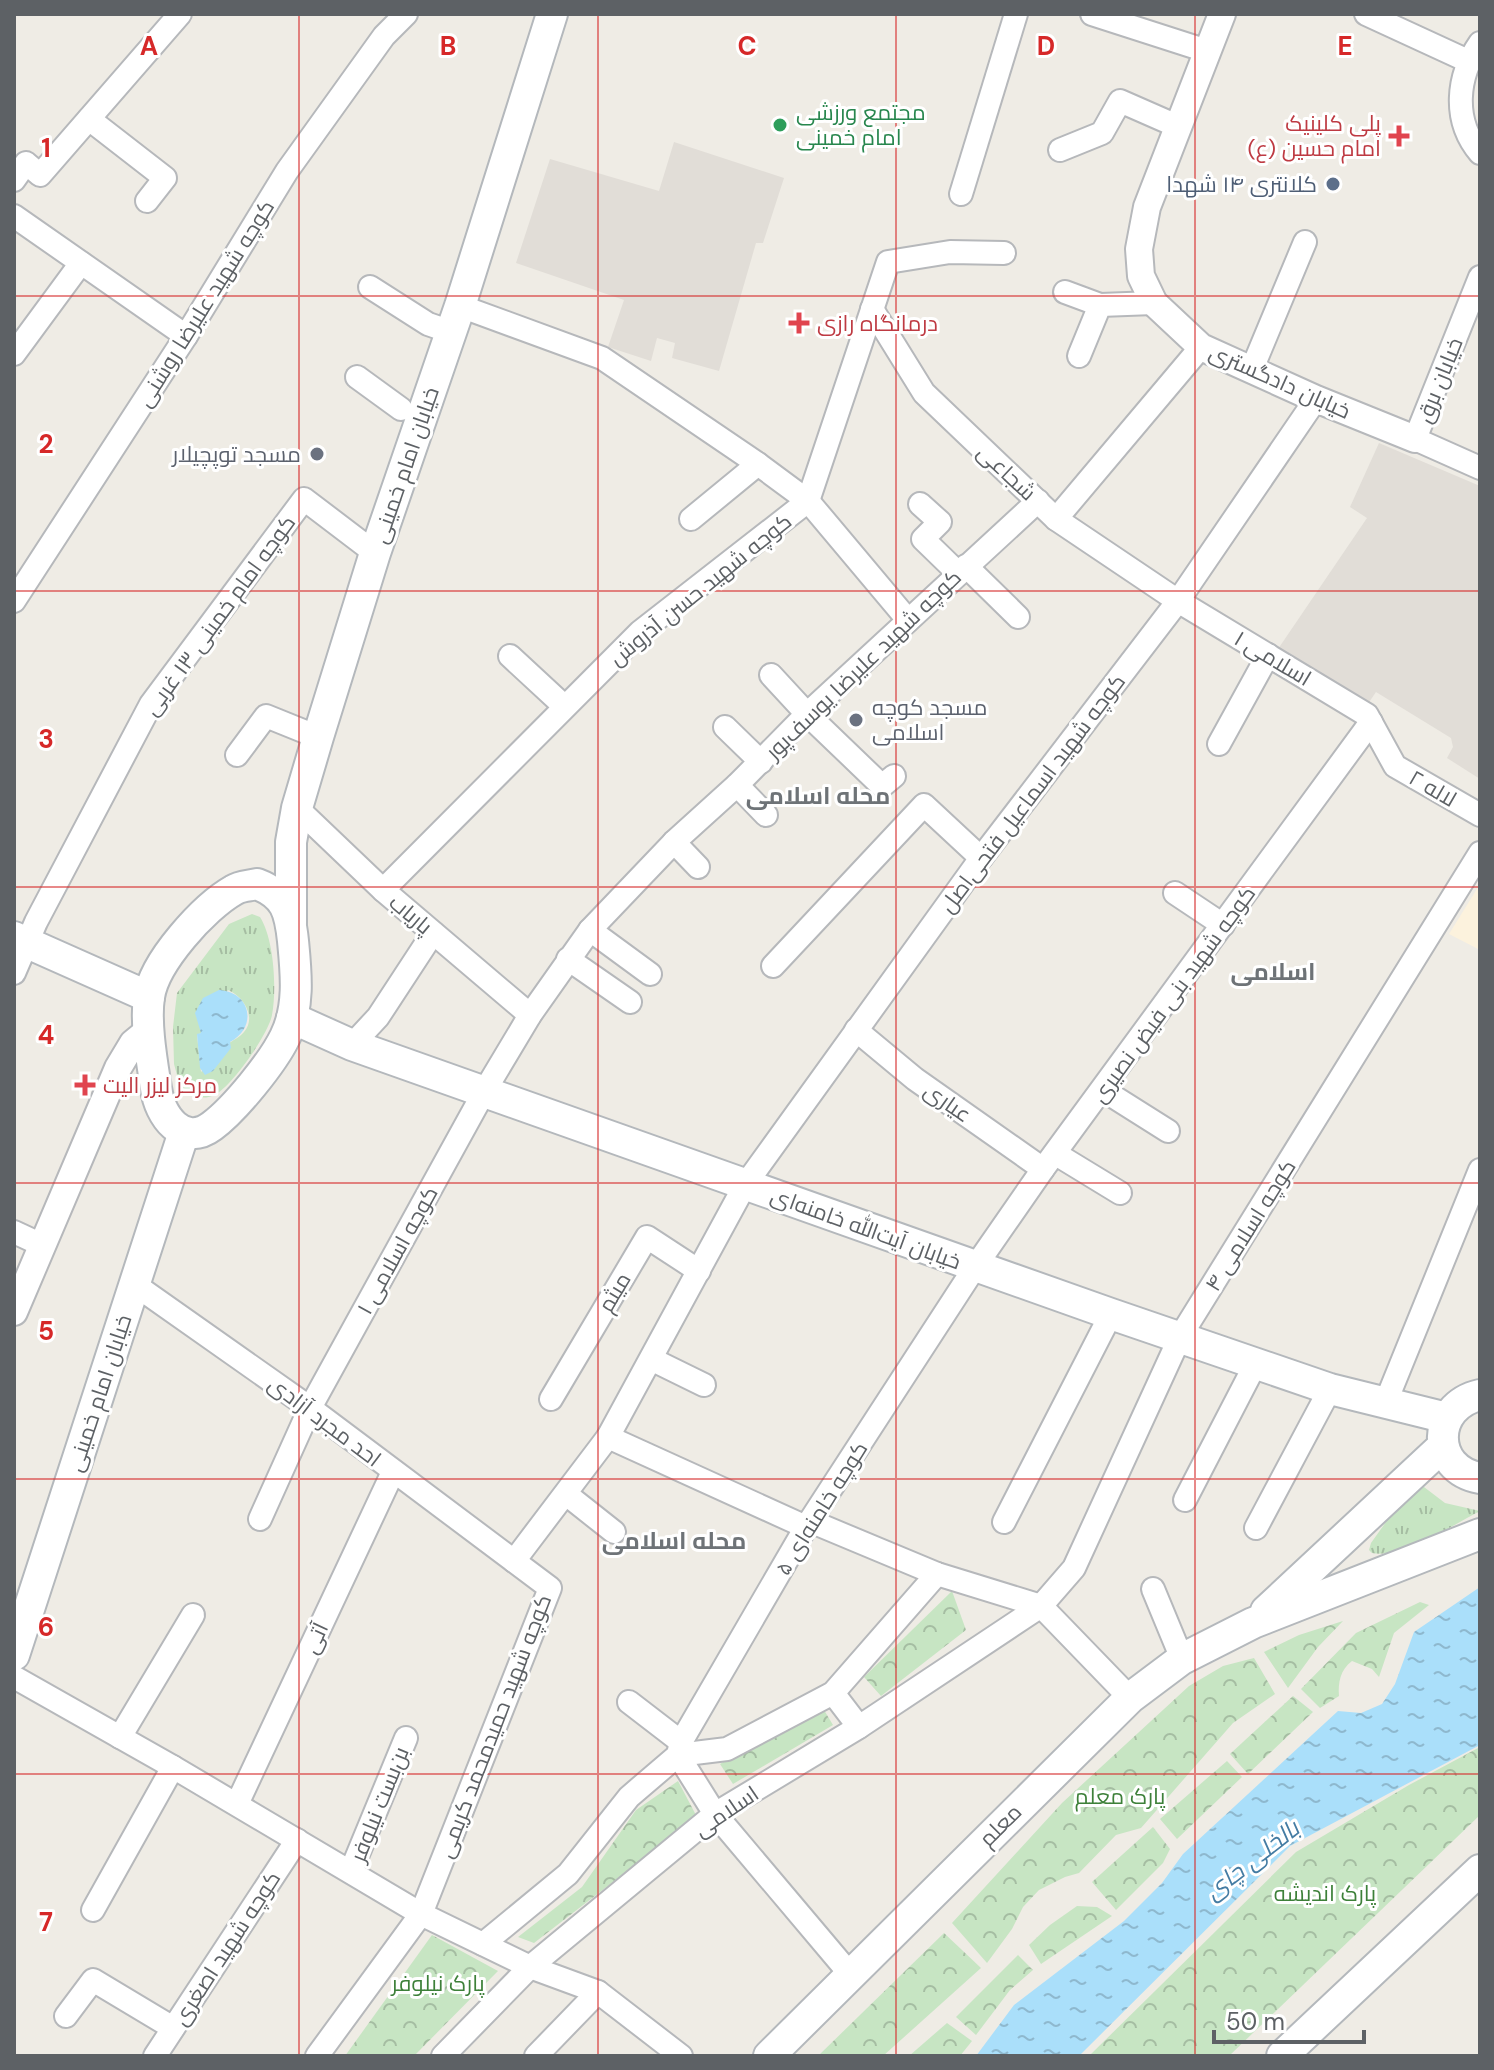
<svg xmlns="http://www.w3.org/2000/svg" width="1494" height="2070" viewBox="0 0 1494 2070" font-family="'DM Sans',Cairo,sans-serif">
<defs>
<pattern id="grass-tufts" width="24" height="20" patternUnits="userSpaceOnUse" patternTransform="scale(2)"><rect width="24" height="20" fill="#c7e5c3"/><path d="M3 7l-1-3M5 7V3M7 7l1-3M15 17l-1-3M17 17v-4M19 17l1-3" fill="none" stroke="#a5bda2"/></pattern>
<pattern id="forest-crowns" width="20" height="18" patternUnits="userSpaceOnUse" patternTransform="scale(2)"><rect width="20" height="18" fill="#c7e5c3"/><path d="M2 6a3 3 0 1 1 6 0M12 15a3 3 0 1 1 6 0" fill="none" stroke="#a5bda2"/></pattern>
<pattern id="water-ripples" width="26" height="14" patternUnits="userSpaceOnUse" patternTransform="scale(2)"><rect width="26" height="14" fill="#aadffa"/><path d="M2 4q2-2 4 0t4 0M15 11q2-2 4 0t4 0" fill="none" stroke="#8eb8ce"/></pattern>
</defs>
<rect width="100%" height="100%" fill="#efece5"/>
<polygon fill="#fcf2dd" points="1480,884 1480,950 1449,934"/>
<g fill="#e1ddd7">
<polygon points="674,142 784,178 763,243 756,243 719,371 672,358 675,343 657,338 651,361 608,347 624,300 516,263 550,159 659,191"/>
<polygon points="1379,443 1480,486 1480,779 1447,758 1453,747 1451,738 1376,692 1363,711 1276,652 1367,518 1350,507"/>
</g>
<g fill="url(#grass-tufts)" fill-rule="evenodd">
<path d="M252,914l8,3c14,22 17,72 12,98 -3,18 -41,73 -58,80 -10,5 -19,2 -29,-3l-5,-6 -6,-22 -1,-37 4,-34 52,-69zM228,990c15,6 29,27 16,42 -4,5 -11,8 -16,12 -9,9 -18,19 -27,28l-4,-37 4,-2z"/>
<path d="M1413,1484l11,3 21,16 35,8c-27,14 -78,48 -108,42l-3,-3 2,-7z"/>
</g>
<g fill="url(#forest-crowns)">
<polygon points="952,1591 966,1630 881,1696 864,1677"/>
<path d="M1420,1602l9,3 -35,28 -15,44 -7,-8 -20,-8c-12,9 -14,22 -13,35l-19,12 -19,-19 55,-56z"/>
<polygon points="1343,1621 1318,1647 1288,1688 1264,1652 1299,1635"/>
<polygon points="1254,1658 1275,1694 1233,1723 1141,1828 1116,1835 1079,1873 1065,1877 1039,1890 1023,1907 1012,1929 987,1963 952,1923 1062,1803 1189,1686 1223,1666"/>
<polygon points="1293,1696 1313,1712 1248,1774 1230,1754"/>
<polygon points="821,1705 833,1725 733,1784 720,1764"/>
<polygon points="1480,1747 1480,1815 1229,2056 1089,2056 1296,1852 1409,1785"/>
<polygon points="1227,1761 1242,1777 1177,1839 1160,1819"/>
<polygon points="678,1781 697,1817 534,1943 518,1937 582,1887 636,1810"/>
<polygon points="1153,1827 1170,1849 1163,1863 1116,1910 1092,1882"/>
<polygon points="1077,1906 1097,1907 1112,1916 1041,1964 1029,1945 1050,1925"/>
<polygon points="944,1933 981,1968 883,2056 818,2056"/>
<polygon points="432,1935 498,1971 414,2056 345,2056"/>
<polygon points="1018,1955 1033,1970 1010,1990 976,2035 956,2017"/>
<polygon points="947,2023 972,2041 960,2056 909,2056"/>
</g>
<g fill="url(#water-ripples)">
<path d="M219,990c32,2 39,37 11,52l1,6 -18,23 -8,4 -5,-7 -3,-34 4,-1 -6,-20 8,-15z"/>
<polygon points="1480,1587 1480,1745 1290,1846 1079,2056 976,2056 1014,2005 1124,1921 1162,1883 1183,1854 1338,1711 1361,1713 1382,1704 1395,1684 1414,1632"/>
</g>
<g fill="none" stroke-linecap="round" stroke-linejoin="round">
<defs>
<g id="minor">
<polyline points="1092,14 1207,51"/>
<polyline points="1366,14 1468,61"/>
<path d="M1480,43c-23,33 -28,77 0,110"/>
<polyline points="89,119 165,178 147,201"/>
<polyline points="1060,150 1102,133 1120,101 1177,126"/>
<polyline points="14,180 26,163 40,175 180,14"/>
<polyline points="961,194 1016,14"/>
<polyline points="14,216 186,336"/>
<polyline points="1480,277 1415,439 1480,468"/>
<polyline points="370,287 428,324 451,332"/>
<polyline points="1065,292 1100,305"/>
<polyline points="460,306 602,358 758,464 808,501 908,620"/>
<polyline points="872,309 924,393 1056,519 1178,601 1367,715 1395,766 1480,815"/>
<polyline points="14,354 81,263"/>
<polyline points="1079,356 1100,305 1154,303"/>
<polyline points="1252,369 1305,242"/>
<polyline points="357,377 401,409"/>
<polyline points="920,504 940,522 923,539 958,573"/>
<polyline points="691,519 758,464"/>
<polyline points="1056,519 1201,347"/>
<polyline points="966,566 1018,617"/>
<polyline points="14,601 186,336 287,171 384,36 406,14"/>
<polyline points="510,656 564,706"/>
<polyline points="771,675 807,714 882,786 894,776"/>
<polyline points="725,727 761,762"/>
<polyline points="1219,744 1268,655"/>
<polyline points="237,755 266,716 318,737"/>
<polyline points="737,785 766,815"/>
<polyline points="297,808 383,890 530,1015"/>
<polyline points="674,842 698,867"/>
<polyline points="383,890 640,632 808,501 888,262 950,252 1004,253"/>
<polyline points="1175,893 1223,925"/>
<polyline points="590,930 650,974"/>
<polyline points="568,959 630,1002"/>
<polyline points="773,966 924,805 981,858"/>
<polyline points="14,973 36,922 151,704 304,499 375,553"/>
<polyline points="856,1030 915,1079 1043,1169"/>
<polyline points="352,1045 378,1017 433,933"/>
<polyline points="1103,1090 1168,1131"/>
<polyline points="1056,1154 1120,1193"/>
<polyline points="14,1232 42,1245"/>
<polyline points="134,1284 310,1408 514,1561"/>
<polyline points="651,1359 704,1385"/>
<polyline points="551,1399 647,1237 699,1271"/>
<polyline points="1385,1404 1480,1170"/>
<polyline points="608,1437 806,1527"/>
<polyline points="566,1494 614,1532"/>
<polyline points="1185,1500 1256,1363"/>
<polyline points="260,1519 310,1408 484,1092 530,1015 590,930 674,842 737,785 807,714 1038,501"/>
<polyline points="810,1521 937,1574 1041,1606 1130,1698"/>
<polyline points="1004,1522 1111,1314"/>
<polyline points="1256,1528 1330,1389"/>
<polyline points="1153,1589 1182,1659"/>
<polyline points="14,1677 173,1767 421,1914 530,1967 598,1992 681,2056"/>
<polyline points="833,1693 859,1727"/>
<polyline points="629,1702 681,1742"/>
<polyline points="120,1737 193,1615"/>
<polyline points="678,1755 681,1742 806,1527 975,1267 1043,1169 1371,722"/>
<polyline points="678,1755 715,1814 850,1974"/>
<polyline points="237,1804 393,1472"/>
<polyline points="351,1871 406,1738"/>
<polyline points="93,1910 173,1767"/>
<polyline points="483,1944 568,1874 629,1797 678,1755 727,1749 833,1693 937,1574"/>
<polyline points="66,2016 93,1980 173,2028"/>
<polyline points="155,2056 297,1840"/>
<polyline points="317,2056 421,1914 550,1588 514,1561 608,1437 745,1185 981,858 1178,601 1316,399"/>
<polyline points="443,2056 530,1967 715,1814 859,1727 1041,1606 1074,1568 1180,1337 1480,853"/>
<polyline points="536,2056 598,1992"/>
</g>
<g id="tertiary">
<polyline points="1222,14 1147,207 1139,249 1141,276 1154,303 1201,347 1316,399 1415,439"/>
<polyline points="14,1312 118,1068 133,1043 150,1029"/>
</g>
<g id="secondary">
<path d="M257,884c29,11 33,28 36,57 3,31 7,66 -8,96 -12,25 -50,72 -73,89 -29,22 -53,-11 -56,-38 -4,-26 -11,-65 -7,-91 5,-35 55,-90 85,-107 6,-4 15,-4 23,-6z"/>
<polyline points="291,923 291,842 297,808 318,737 375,553 460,306 552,14"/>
<polyline points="14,937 149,997"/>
<polyline points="292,1018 352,1045 1111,1314 1330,1389 1447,1418"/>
<path d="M1480,1395c-49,11 -50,74 0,83"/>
<polyline points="1266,1611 1443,1446"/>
<polyline points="14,1655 184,1132"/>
<polyline points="769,2056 1130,1698 1182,1659 1253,1623 1480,1534"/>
<polyline points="1282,2056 1480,1870"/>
</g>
</defs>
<use href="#minor" stroke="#b6b8bb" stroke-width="26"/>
<use href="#tertiary" stroke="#b6b8bb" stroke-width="30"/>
<use href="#secondary" stroke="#b4b8bc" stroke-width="34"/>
<use href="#minor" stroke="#fff" stroke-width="22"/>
<use href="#tertiary" stroke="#fff" stroke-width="26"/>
<use href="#secondary" stroke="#fff" stroke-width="30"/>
</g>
<path fill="none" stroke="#d62828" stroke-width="2" stroke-opacity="0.55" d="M299,14v2042M598,14v2042M896,14v2042M1195,14v2042M14,296h1466M14,591h1466M14,887h1466M14,1183h1466M14,1479h1466M14,1774h1466"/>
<circle fill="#2e9e5b" stroke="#fff" stroke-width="3" cx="780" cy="125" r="8"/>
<g fill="#e0444e" stroke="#fff" stroke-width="3">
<path d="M1395 124h8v8h8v8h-8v8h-8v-8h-8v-8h8z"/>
<path d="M795 311h8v8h8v8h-8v8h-8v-8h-8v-8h8z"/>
<path d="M81 1073h8v8h8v8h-8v8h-8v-8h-8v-8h8z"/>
</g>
<circle fill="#5c6f8a" stroke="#fff" stroke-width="3" cx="1333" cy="184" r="8"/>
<g fill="#6b7280" stroke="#fff" stroke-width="3">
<circle cx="317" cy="454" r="8"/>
<circle cx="856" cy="720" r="8"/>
</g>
<g text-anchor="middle" stroke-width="6" stroke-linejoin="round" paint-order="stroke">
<g font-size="22" fill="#27864d" stroke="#fff" text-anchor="start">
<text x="796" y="120">مجتمع ورزشی<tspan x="796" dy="25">امام خمینی</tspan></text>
</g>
<g font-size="22" fill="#be3a42" stroke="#fff" text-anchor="start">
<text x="1381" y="131" text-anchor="end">پلی کلینیک<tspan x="1381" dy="25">امام حسین (ع)</tspan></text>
<text x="817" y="331">درمانگاه رازی</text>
<text x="103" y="1093">مرکز لیزر الیت</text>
</g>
<g font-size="22" fill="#4e5e75" stroke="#fff" text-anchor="end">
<text x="1317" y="192">کلانتری ۱۴ شهدا</text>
</g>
<g font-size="22" fill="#5d6165" stroke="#fff">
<text transform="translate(205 303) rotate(-58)" y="8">کوچه شهید علیرضا روشنی</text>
<text transform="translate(1439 380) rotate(-68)" y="8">خیابان برق</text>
<text transform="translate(1280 381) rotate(24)" y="8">خیابان دادگستری</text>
<text transform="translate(405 465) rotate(-71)" y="8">خیابان امام خمینی</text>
<text transform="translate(1007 472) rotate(43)" y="8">شجاعی</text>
<text transform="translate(700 589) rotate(-39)" y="8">کوچه شهید حسن آذروش</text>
<text transform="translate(219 615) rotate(-54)" y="8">کوچه امام خمینی ۱۳ غربی</text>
<text transform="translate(1273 658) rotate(31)" y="8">اسلامی ۱</text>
<text transform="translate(863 664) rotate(-44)" y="8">کوچه شهید علیرضا یوسف‌پور</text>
<text transform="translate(1433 788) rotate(30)" y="8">لاله ۲</text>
<text transform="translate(1032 793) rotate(-53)" y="8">کوچه شهید اسماعیل فتحی‌اصل</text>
<text transform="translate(411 914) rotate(40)" y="8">پاریاب</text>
<text transform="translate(1173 994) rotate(-54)" y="8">کوچه شهید بنی فیض نصیری</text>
<text transform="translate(948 1102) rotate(35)" y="8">عیاری</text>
<text transform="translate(1250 1225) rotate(-58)" y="8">کوچه اسلامی ۴</text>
<text transform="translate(866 1228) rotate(20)" y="8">خیابان آیت‌الله خامنه‌ای</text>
<text transform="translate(397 1250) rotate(-61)" y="8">کوچه اسلامی ۱</text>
<text transform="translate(614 1292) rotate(-59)" y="8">میثم</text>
<text transform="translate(99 1393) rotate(-72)" y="8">خیابان امام خمینی</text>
<text transform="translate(325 1421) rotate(37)" y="8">احد مجرد آزادی</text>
<text transform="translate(821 1508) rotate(-58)" y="8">کوچه خامنه‌ای ۵</text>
<text transform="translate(315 1638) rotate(-65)" y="8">آتی</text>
<text transform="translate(494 1726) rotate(-69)" y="8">کوچه شهید حمیدمحمد کریمی</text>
<text transform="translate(379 1804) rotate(-68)" y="8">بن‌بست نیلوفر</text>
<text transform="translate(726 1811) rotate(-34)" y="8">اسلامی</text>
<text transform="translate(1000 1825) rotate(-45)" y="8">معلم</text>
<text transform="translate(226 1948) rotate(-57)" y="8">کوچه شهید اصغری</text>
</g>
<g font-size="22" fill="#5b616d" stroke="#fff" text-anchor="end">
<text x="301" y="462">مسجد توپچیلار</text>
<text x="872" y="715" text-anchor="start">مسجد کوچه<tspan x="872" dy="25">اسلامی</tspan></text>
</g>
<g font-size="22" fill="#3d8039" stroke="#fff">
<text x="1120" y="1804">پارک معلم</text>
<text x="1325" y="1901">پارک اندیشه</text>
<text x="438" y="1991">پارک نیلوفر</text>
</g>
<g font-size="24" font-weight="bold" fill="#6e7377" stroke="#fff">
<text x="818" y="804">محله اسلامی</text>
<text x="1273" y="980">اسلامی</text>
<text x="674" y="1549">محله اسلامی</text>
</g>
<g font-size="24" font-style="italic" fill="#447ca3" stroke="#fff">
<text transform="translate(1252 1860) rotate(-38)" y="8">بالخلی چای</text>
</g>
</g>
<g font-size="26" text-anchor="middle" font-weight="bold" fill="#d62828" stroke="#fff" stroke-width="6" stroke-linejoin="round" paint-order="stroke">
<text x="149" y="55">A</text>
<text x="448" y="55">B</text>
<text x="747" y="55">C</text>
<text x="1046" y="55">D</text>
<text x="1345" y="55">E</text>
<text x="46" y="157">1</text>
<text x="46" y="453">2</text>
<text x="46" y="748">3</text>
<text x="46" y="1044">4</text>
<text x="46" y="1340">5</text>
<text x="46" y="1636">6</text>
<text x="46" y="1931">7</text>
</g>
<rect width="1494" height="2070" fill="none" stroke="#5d6165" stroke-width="32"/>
<path d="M1214 2030v12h150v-12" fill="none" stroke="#5d6165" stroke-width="4"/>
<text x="1226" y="2030" font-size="24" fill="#5d6165" stroke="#ffffff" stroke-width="6" paint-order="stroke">50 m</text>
</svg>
